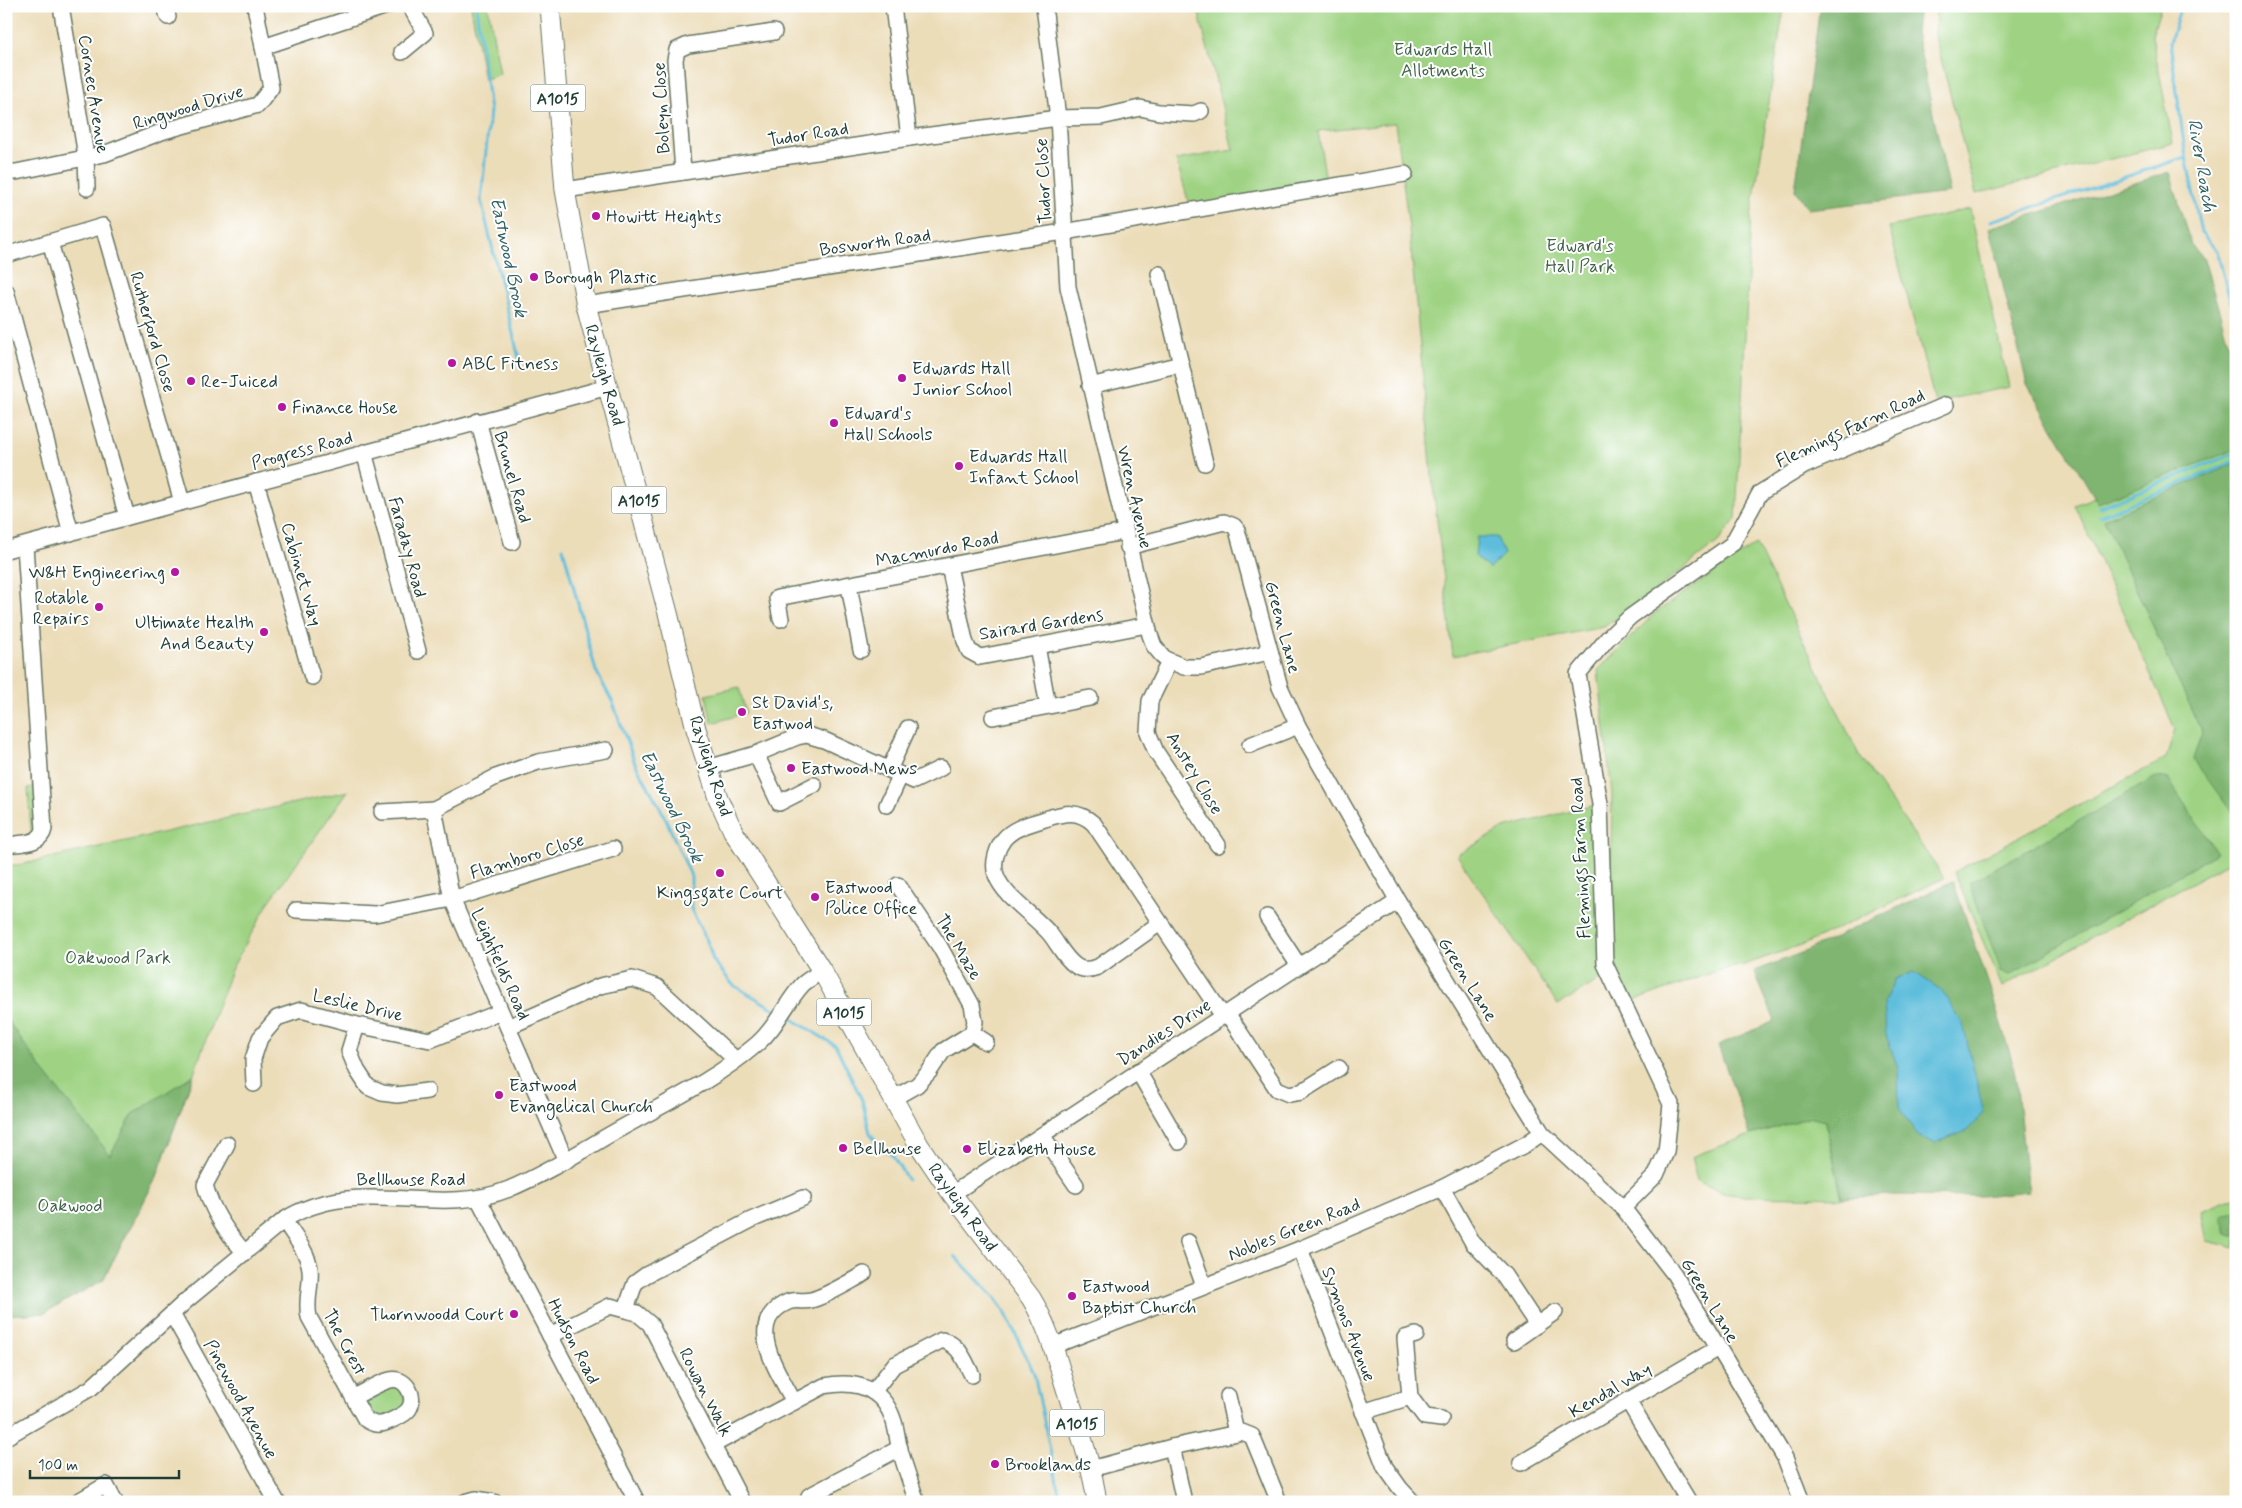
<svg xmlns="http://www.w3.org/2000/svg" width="2242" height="1508" viewBox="0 0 2242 1508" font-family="Mynerve,sans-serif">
<rect width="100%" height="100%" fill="#fff"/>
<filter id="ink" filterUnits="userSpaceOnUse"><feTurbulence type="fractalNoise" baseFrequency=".02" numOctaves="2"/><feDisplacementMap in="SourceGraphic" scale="10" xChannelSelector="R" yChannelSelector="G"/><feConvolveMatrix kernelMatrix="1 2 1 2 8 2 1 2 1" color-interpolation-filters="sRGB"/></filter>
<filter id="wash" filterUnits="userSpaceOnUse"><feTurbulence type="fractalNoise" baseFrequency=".0096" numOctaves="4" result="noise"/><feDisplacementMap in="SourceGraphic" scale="20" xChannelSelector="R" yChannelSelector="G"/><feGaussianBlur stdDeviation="1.12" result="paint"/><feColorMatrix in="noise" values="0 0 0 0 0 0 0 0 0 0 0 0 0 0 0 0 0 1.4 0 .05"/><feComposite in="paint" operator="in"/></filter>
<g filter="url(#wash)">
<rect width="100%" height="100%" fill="#ecddb9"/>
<g fill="#9fd383" stroke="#5f885c">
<polygon points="471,6 488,6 500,74 484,80"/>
<polygon points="1197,6 1784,6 1751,218 1736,519 1718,542 1640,602 1604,627 1453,656 1433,486 1409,228 1395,123 1318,131 1327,187 1191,210 1176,160 1233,150"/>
<polygon points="1936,6 2161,6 2152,36 2173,143 1976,194 1935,36"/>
<polygon points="1970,209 2009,387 1935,402 1889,227"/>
<polygon points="2236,439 2236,858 2002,987 1954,872 2166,758 2175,729 2075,505"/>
<polygon points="1756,544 1859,755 1944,878 1807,943 1744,965 1720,970 1628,1003 1609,963 1612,794 1598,670 1655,613"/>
<polygon points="739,687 746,713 712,723 706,695"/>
<polygon points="34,787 39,831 31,832 28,788"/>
<polygon points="348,791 269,902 231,970 157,1176 103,1280 44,1313 6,1315 6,866 23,864"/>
<polygon points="1595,805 1601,979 1558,1005 1457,855 1504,828"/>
<polygon points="1811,1117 1825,1120 1842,1198 1743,1196 1723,1193 1697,1181 1691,1157 1750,1135"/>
<polygon points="2236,1197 2236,1248 2207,1241 2201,1211"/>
<polygon points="390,1385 400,1388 406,1400 403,1408 377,1420 368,1416 364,1405 369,1395"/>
</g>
<g fill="#7fb571" stroke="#4f7952">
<polygon points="1820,6 1919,6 1916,32 1950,193 1808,209 1795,190"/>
<polygon points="2170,172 2191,246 2203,256 2236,369 2236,449 2098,503 2027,384 1989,228"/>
<polygon points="2236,463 2236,818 2193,759 2202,733 2104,519"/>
<polygon points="2156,777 2168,779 2217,853 2010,975 2001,971 1969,883"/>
<polygon points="1953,881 1990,988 2013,1064 2017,1087 2026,1174 2029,1191 1981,1196 1892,1195 1842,1198 1825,1120 1811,1117 1750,1135 1718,1045 1775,1021 1754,971 1804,952"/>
<polygon points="6,1018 41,1068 110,1155 133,1114 193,1075 157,1176 103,1280 44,1313 6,1315"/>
<polygon points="2236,1211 2236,1237 2226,1234 2222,1216"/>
</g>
<g fill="#5dbddb" stroke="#3e7d88">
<polygon points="1477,537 1497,537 1504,554 1489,569 1475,556"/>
<polygon points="1914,972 1941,990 1963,1024 1984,1113 1967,1131 1935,1143 1918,1136 1899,1108 1898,1068 1886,1035 1884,1002 1895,979"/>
</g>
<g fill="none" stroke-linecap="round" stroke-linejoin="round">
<g stroke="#5dbddb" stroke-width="3">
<polyline points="476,6 490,111 481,200 520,363"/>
<polyline points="2181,6 2170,42 2185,151 2201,233 2217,251 2236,322"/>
<polyline points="1991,221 2186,157"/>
<polyline points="2100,507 2236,453"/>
<polyline points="2100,516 2236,461"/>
<polyline points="563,548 596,671 613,703 635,763 663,813 691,876 691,909 708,943 713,960 733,985 778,1011"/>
<polyline points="786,1015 836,1046 862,1100 870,1133 881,1147 892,1155 907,1179"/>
<polyline points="955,1256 995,1298 1006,1314 1034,1373 1061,1502"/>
</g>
</g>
</g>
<g filter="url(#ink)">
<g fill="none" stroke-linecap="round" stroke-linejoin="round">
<defs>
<g id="minor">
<polyline points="61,6 86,156 87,188"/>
<polyline points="165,6 168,17"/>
<polyline points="893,6 909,138"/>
<polyline points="263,47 387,6"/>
<polyline points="402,52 425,33 410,6"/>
<polyline points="1201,111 1194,114 1159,112 1140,108 1101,117 1058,118 1068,287 1150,635 1154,646 1165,659 1184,667 1201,667 1270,652"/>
<polyline points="6,172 16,172 104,154 164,131 258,105 271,88 255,6"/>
<polyline points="683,172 675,60 677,50 688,45 774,32"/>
<polyline points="565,190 909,138 1058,118 1044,6"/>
<polyline points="50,242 127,517"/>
<polyline points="6,255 103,226 182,502"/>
<polyline points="1159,274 1205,463"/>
<polyline points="6,291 71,533"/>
<polyline points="586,305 1064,232 1405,174"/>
<polyline points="1090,386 1181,364"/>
<polyline points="478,421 512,542"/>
<polyline points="364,452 418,651"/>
<polyline points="256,482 312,677"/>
<polyline points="1128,547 1224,522 1234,526 1237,530 1280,687 1298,726 1398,901 1542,1133 1623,1208 1674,1274 1785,1458 1802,1502"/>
<polyline points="6,550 608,387"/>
<polyline points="949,566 965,641 969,651 980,657 1147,625"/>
<polyline points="849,586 861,650"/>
<polyline points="781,619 777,598 1124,532"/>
<polyline points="1037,646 1048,706"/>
<polyline points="1169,662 1150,701 1148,732 1156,752 1218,845"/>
<polyline points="993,717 1090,698"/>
<polyline points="1250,745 1298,726"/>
<polyline points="756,754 779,803 814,785"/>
<polyline points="708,768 756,754 797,737 807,735 824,740 914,781 941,768"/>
<polyline points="889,770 908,728"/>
<polyline points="887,805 900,776"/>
<polyline points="382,812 434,809"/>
<path d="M6,845c14,-2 35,0 38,-16l-19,-283"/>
<polyline points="296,910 375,914 452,899 613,849"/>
<polyline points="1267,917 1299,966"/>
<path d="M1160,923l-62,44c-8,3 -15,4 -22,-1 -11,-7 -18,-22 -26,-32 -15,-18 -47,-38 -54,-59 -4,-12 1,-27 8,-36 10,-12 27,-15 41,-20 19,-6 33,-10 49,5l129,192"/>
<polyline points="1227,1013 1277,1089 1289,1094 1301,1092 1339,1068"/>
<polyline points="357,1025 349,1051 357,1070 368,1087 382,1093 397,1095 427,1091"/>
<polyline points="508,1027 600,986 632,979 657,987 736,1060"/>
<polyline points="972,1033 986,1042"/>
<polyline points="1138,1071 1179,1142"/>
<polyline points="254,1084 253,1059 260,1038 277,1018 301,1010 357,1025 430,1040 500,1012"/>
<polyline points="892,1099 917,1085 929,1072 943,1051 972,1033 975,1022 972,1005 940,947 898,885"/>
<polyline points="1042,1135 1076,1185"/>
<path d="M227,1144l-22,41c7,27 22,48 40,68"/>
<polyline points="566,1161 452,899 434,809 496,777 538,762 606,750"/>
<polyline points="1442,1188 1473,1243 1504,1275 1537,1325"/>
<polyline points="952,1194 1398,901"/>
<polyline points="478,1198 637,1502"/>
<polyline points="1623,1208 1656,1175 1666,1152 1671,1104 1605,964 1600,804 1578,674 1607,639 1630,617 1732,544 1760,493 1804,466 1946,405"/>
<path d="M284,1220c9,15 24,32 26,49 2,16 -5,31 -1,48l56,102c9,6 14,7 25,2 6,-3 15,-6 19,-12 8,-13 -4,-33 -19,-29 -12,3 -25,12 -36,17"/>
<polyline points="1188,1242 1204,1286"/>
<polyline points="1300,1249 1385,1467 1400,1488 1413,1502"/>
<polyline points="626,1309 635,1283 646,1275 751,1220 803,1198"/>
<polyline points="172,1314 277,1502"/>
<polyline points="550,1336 610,1306 637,1313 650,1324 742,1502"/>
<polyline points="1514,1341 1555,1312"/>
<polyline points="1053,1346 1300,1249 1442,1188 1526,1144 1542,1133"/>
<path d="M873,1392l21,-27 48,-25c18,5 22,20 30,35"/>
<polyline points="1228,1396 1236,1433"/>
<polyline points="1410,1397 1425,1417 1441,1419"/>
<polyline points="1628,1401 1689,1502"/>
<path d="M794,1402c-15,-29 -52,-80 -6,-100 7,-3 16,0 23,-2 16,-4 38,-18 53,-26"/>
<polyline points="1363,1412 1410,1397 1405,1338 1416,1335"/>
<path d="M6,1437l85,-49 96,-88 97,-80c72,-46 152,-1 225,-31 38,-16 72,-38 107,-58 48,-27 99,-51 141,-87 20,-17 29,-42 46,-60 6,-5 13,-9 19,-13"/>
<path d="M713,1445l111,-59c31,-6 58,1 69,33 4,10 4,21 7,31 5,17 11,34 17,52"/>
<polyline points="1172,1447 1184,1502"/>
<polyline points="1521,1463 1718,1348"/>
<polyline points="1091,1469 1172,1447 1242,1432 1252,1436 1279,1502"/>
<polyline points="809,1496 900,1448"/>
<polyline points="77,1502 106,1485 115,1502"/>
<polyline points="465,1502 476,1499 494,1502"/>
</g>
<path id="major" d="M550,6l15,184 21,115 82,308 28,116 22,69 15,33 89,140 97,174 33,49 79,104c19,31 27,66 38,100 11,34 23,68 28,104"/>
</defs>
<use href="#minor" stroke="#677563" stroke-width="18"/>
<use href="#major" stroke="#677563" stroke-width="21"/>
<use href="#minor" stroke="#fff" stroke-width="15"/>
<use href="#major" stroke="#fff" stroke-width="19"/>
</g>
</g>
<g fill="#b5179e" stroke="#fff" stroke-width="2">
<circle cx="596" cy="216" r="5"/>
<circle cx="534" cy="277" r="5"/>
<circle cx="452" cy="363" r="5"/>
<circle cx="902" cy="378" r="5"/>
<circle cx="191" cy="381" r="5"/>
<circle cx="282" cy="407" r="5"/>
<circle cx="834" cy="423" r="5"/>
<circle cx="959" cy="466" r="5"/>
<circle cx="175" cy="572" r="5"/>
<circle cx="99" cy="607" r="5"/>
<circle cx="264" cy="632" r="5"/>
<circle cx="742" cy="712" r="5"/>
<circle cx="791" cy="768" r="5"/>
<circle cx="720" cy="873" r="5"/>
<circle cx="815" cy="897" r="5"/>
<circle cx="499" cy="1095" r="5"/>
<circle cx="843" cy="1148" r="5"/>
<circle cx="967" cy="1149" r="5"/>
<circle cx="1072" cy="1296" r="5"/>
<circle cx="514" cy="1314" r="5"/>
<circle cx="995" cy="1464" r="5"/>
</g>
<g text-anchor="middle" stroke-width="4" stroke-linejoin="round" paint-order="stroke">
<g fill="#fff" stroke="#627771" stroke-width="1">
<rect x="530.5" y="84.5" width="55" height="27" rx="4"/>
<rect x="611.5" y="486.5" width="55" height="27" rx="4"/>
<rect x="816.5" y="998.5" width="55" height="27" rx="4"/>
<rect x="1049.5" y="1409.5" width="55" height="27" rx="4"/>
</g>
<g font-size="16" font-weight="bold" fill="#1f3d34">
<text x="558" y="104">A1015</text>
<text x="639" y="506">A1015</text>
<text x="844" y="1018">A1015</text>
<text x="1077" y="1429">A1015</text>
</g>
<g font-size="18" fill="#3f6248" stroke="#fff">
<text x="1443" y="55">Edwards Hall<tspan x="1443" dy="21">Allotments</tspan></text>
<text x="1580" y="251">Edward's<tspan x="1580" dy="21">Hall Park</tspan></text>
<text x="118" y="963">Oakwood Park</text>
<text x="70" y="1211">Oakwood</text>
</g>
<g font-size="18" fill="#1f3d34" stroke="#fff">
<text transform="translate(94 94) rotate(81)" y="6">Cornec Avenue</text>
<text transform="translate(188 107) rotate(-17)" y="6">Ringwood Drive</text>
<text transform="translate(661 108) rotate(-93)" y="6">Boleyn Close</text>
<text transform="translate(808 134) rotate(-9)" y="6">Tudor Road</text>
<text transform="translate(1043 181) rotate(-93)" y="6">Tudor Close</text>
<text transform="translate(875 242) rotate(-8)" y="6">Bosworth Road</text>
<text transform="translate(153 332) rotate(74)" y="6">Rutherford Close</text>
<text transform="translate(605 375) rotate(74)" y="6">Rayleigh Road</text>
<text transform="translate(1850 428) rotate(-25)" y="6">Flemings Farm Road</text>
<text transform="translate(302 450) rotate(-15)" y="6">Progress Road</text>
<text transform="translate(513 477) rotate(74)" y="6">Brunel Road</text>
<text transform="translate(1135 497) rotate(77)" y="6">Wren Avenue</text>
<text transform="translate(408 547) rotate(75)" y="6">Faraday Road</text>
<text transform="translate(937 549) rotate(-11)" y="6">Macmurdo Road</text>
<text transform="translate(302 574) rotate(74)" y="6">Cabinet Way</text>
<text transform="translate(1041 624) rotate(-9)" y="6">Sairard Gardens</text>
<text transform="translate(1283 627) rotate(75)" y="6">Green Lane</text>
<text transform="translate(711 766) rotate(72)" y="6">Rayleigh Road</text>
<text transform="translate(1195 773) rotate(59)" y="6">Anstey Close</text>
<text transform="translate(527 856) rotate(-17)" y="6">Flamboro Close</text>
<text transform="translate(1580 858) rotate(-93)" y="6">Flemings Farm Road</text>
<text transform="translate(959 947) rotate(59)" y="6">The Maze</text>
<text transform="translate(501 964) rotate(66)" y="6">Leighfields Road</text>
<text transform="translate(1468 979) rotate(58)" y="6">Green Lane</text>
<text transform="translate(358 1005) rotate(13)" y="6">Leslie Drive</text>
<text transform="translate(1164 1032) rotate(-33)" y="6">Dandies Drive</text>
<text x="411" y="1185">Bellhouse Road</text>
<text transform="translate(963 1207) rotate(54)" y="6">Rayleigh Road</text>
<text transform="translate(1294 1229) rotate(-22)" y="6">Nobles Green Road</text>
<text transform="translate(1710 1300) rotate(59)" y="6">Green Lane</text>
<text transform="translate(1349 1324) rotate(69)" y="6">Symons Avenue</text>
<text transform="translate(574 1341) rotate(63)" y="6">Hudson Road</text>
<text transform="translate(345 1342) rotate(62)" y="6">The Crest</text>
<text transform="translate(1610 1390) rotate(-30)" y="6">Kendal Way</text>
<text transform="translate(706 1392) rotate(63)" y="6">Rowan Walk</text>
<text transform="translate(241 1399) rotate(61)" y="6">Pinewood Avenue</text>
</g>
<g font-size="18" fill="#1f3d34" stroke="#fff" text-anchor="start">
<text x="606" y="222">Howitt Heights</text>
<text x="544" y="283">Borough Plastic</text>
<text x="462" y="369">ABC Fitness</text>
<text x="912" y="374">Edwards Hall<tspan x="912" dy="21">Junior School</tspan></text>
<text x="201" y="387">Re-Juiced</text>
<text x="292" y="413">Finance House</text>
<text x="844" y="419">Edward's<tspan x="844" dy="21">Hall Schools</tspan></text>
<text x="969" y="462">Edwards Hall<tspan x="969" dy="21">Infant School</tspan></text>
<text x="165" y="578" text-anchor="end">W&amp;H Engineering</text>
<text x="89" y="603" text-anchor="end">Rotable<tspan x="89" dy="21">Repairs</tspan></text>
<text x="254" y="628" text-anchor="end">Ultimate Health<tspan x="254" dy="21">And Beauty</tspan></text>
<text x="752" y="708">St David's,<tspan x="752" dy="21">Eastwod</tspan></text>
<text x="801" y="774">Eastwood Mews</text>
<text x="825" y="893">Eastwood<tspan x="825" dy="21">Police Office</tspan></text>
<text x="720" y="898" text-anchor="middle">Kingsgate Court</text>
<text x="509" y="1091">Eastwood<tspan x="509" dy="21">Evangelical Church</tspan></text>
<text x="853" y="1154">Bellhouse</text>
<text x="977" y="1155">Elizabeth House</text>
<text x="1082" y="1292">Eastwood<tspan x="1082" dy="21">Baptist Church</tspan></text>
<text x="504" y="1320" text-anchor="end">Thornwoodd Court</text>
<text x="1005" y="1470">Brooklands</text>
</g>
<g font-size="19" font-style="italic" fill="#326366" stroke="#fff">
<text transform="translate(2203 165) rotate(80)" y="7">River Roach</text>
<text transform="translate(510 257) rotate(78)" y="7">Eastwood Brook</text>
<text transform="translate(673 806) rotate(64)" y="7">Eastwood Brook</text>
</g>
</g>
<rect width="2242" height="1508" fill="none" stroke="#fff" stroke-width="25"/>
<path d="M30 1470v8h149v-8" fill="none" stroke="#1f3d34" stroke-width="2.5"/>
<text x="38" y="1470" font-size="15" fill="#1f3d34" stroke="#ffffff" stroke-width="4" paint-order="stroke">100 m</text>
</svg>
